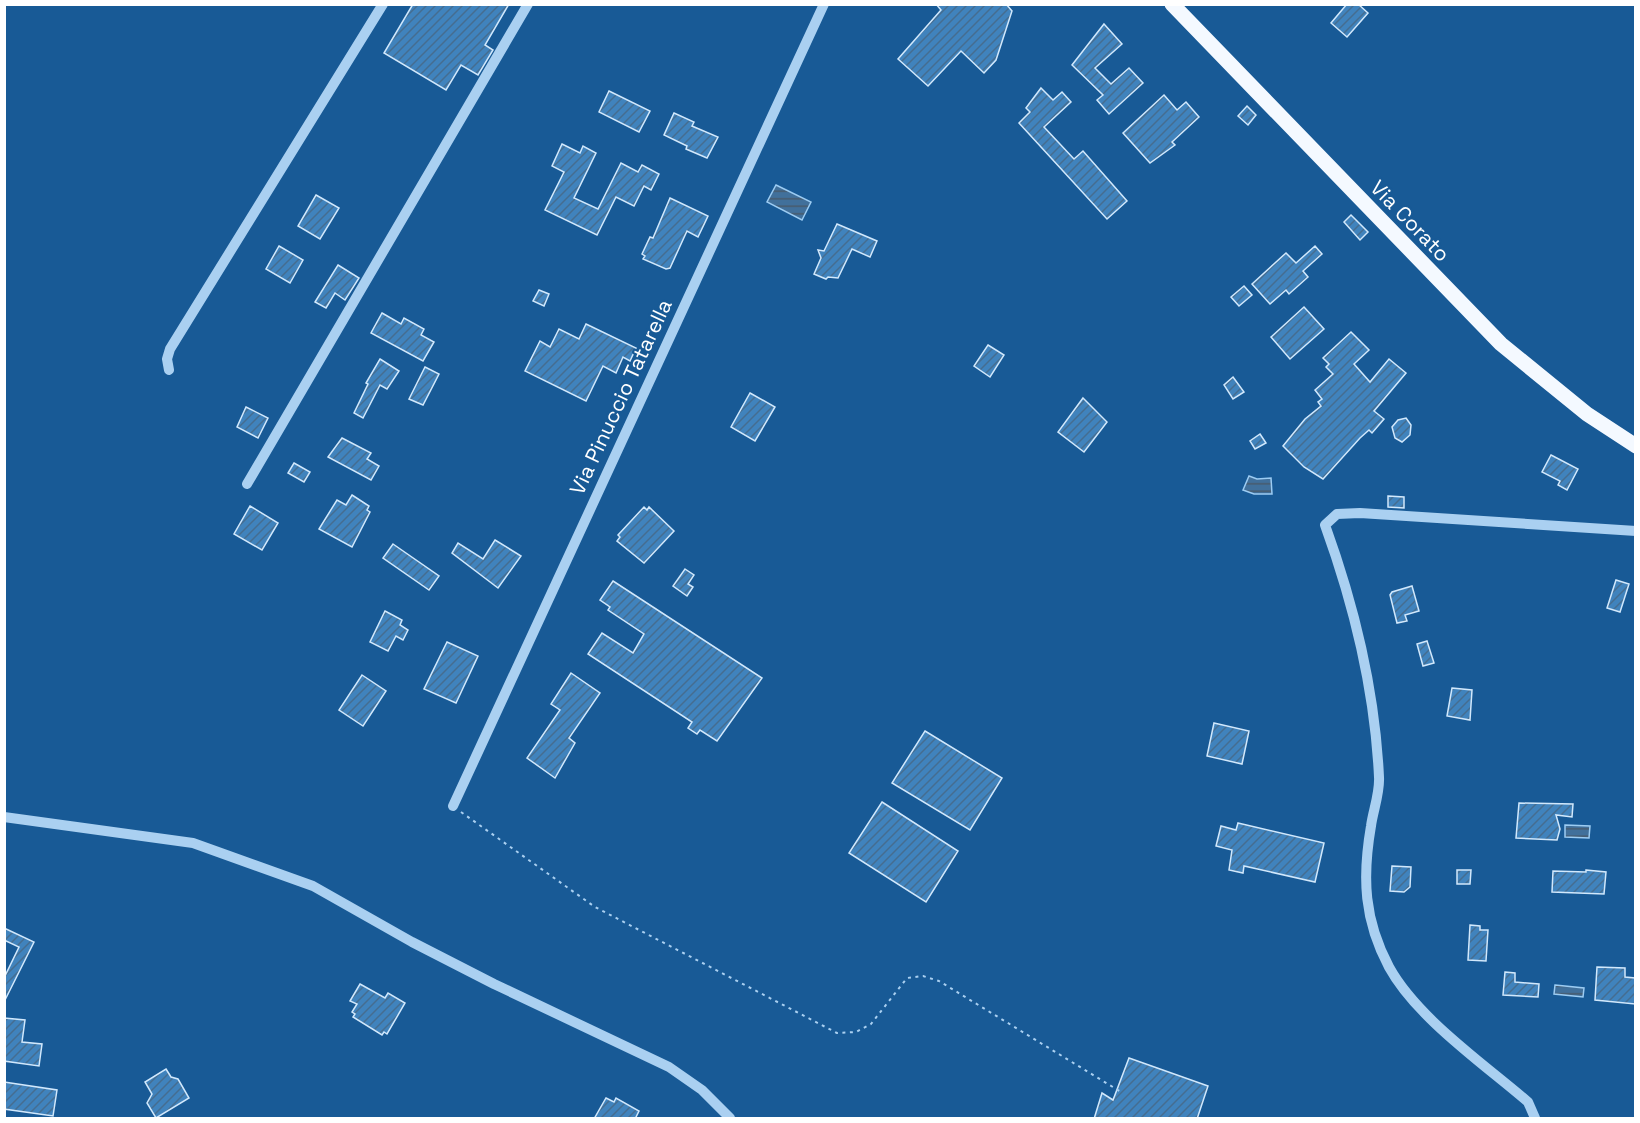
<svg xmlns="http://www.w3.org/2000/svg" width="1640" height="1123" viewBox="0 0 1640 1123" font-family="'Space Grotesk',sans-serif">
<defs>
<pattern id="water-rules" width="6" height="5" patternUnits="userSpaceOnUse" patternTransform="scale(1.5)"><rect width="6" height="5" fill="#41709b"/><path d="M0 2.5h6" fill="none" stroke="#485a6c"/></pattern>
<pattern id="building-hatch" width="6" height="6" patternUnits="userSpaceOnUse" patternTransform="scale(1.5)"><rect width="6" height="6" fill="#4083bd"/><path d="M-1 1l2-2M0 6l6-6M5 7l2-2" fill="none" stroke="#456d90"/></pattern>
</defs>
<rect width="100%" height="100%" fill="#185a96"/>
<g fill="url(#water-rules)" stroke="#9cccf3" stroke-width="1.5">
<polygon points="776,185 811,202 802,220 767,202"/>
<polygon points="1249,476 1257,479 1271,478 1272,494 1254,494 1243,490"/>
<polygon points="1565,825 1590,826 1589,838 1565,837"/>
<polygon points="1555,985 1584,988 1583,997 1554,994"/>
</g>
<g fill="url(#building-hatch)" stroke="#d1e8fc" stroke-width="1.5">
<polygon points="413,4 509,4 485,45 493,50 478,75 461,65 446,90 384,53"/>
<polygon points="936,4 1006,4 1012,11 996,60 984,73 961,51 928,86 898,59 941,10"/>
<polygon points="1347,4 1358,4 1368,13 1347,37 1331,23"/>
<polygon points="1104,24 1122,44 1095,68 1111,84 1129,68 1143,83 1109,114 1097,100 1103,95 1072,65"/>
<polygon points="1041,88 1053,100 1062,92 1071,102 1044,127 1074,159 1083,151 1127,201 1107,219 1019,123 1030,112 1026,108"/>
<polygon points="609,91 650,111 639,132 599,112"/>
<polygon points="1164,95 1177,110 1186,102 1199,117 1172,142 1175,145 1150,163 1123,133"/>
<polygon points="1247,106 1256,115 1248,125 1238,116"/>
<polygon points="674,113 694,122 692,126 718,137 707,158 686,149 687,146 664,135"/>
<polygon points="562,144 580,153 583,146 596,153 574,198 598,209 621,163 638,172 642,165 659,174 651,190 644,186 634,206 616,197 597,235 545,210 564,172 552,166"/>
<polygon points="316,195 339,208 320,239 298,226"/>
<polygon points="670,198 708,216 698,237 687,231 670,268 666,269 643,259 645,256 642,254 650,237 653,238"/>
<polygon points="1351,215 1368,232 1360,240 1344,222"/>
<polygon points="837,224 877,241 870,257 852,249 838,278 828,277 826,279 814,274 821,258 818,250 824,251"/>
<polygon points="279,246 303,260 290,283 266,269"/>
<polygon points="1315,246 1322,254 1303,271 1308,277 1289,294 1286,290 1270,304 1252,284 1286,253 1296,263"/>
<polygon points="338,265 359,278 345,300 335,293 326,308 315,302"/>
<polygon points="1244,286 1252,295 1239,306 1231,297"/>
<polygon points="539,290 549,294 544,306 533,301"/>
<polygon points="1304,307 1324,329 1290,359 1271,337"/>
<polygon points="382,313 401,324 404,318 424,329 421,335 434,342 423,361 371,333"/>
<polygon points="586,324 636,348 630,361 623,357 616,373 603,366 586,401 525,371 540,341 550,347 559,329 579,339"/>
<polygon points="1351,332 1369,350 1354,364 1370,382 1389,359 1406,373 1374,411 1384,419 1372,433 1369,430 1360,438 1323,479 1304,467 1283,446 1305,419 1321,406 1318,402 1322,399 1315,390 1333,374 1326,367 1329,364 1323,358"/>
<polygon points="988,345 1004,355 990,377 974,366"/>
<polygon points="380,359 399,371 387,389 380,385 363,418 354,413 368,384 366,383"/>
<polygon points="425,367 439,374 423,405 409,399"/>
<polygon points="1233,377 1244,392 1233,399 1224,385"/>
<polygon points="750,393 775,407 755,441 731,427"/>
<polygon points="1083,398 1107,422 1084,452 1058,432"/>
<polygon points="246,407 268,418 258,438 237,427"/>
<polygon points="1406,418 1411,425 1410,435 1402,442 1395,438 1392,427 1398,420"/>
<polygon points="1260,434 1266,443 1255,449 1250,441"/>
<polygon points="342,438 371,453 367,459 379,466 371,480 328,457"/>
<polygon points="1551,455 1578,469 1567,490 1558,485 1560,481 1542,472"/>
<polygon points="294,463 310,472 304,482 288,473"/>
<polygon points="352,495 369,506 367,510 370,512 352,547 319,529 337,500 346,505"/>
<polygon points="1388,496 1404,497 1404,508 1388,507"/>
<polygon points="250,506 278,523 262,550 234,534"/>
<polygon points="644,507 647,510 649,507 674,531 644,563 617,541 620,537 618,535"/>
<polygon points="495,540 521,556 498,588 452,553 458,543 483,559"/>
<polygon points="393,544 439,576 429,590 383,558"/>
<polygon points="685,569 694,575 688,584 693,587 687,596 673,586"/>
<polygon points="1616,580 1629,584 1620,612 1607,608"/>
<polygon points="613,581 762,678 717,741 700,730 697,734 688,728 692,722 588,654 602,633 633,653 644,634 608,610 610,607 600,600"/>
<polygon points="1412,586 1419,611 1405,615 1407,621 1397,623 1390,595 1392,592"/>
<polygon points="385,611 402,620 400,625 408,630 403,640 396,636 388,651 370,642"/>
<polygon points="1427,641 1434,663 1423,666 1417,644"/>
<polygon points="447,642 478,656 456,703 424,689"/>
<polygon points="571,673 600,693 569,738 575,743 555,778 527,758 560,710 551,704"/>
<polygon points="362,675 386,691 363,726 339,710"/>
<polygon points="1452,688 1472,690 1470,720 1447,716"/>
<polygon points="1214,723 1249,731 1242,764 1207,756"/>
<polygon points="925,731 1002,778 970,830 892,783"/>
<polygon points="882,802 958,851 926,902 849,853"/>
<polygon points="1519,803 1573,804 1572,817 1556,815 1560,829 1557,840 1516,838"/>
<polygon points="1238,823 1324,843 1315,882 1244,866 1243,873 1229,870 1232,850 1216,846 1221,826 1236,830"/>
<polygon points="1392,866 1411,867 1410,887 1404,892 1390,891"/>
<polygon points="1457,870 1471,870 1470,884 1457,884"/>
<polygon points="1586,870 1606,872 1604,894 1552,892 1553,871 1586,872"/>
<polygon points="1470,925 1480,926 1480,930 1488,930 1486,961 1468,960"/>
<polygon points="4,928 34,942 4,1002 4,978 19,947 4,940"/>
<polygon points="1597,967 1625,968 1625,977 1635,978 1635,1004 1595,1000"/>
<polygon points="1505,972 1515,973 1515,982 1539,984 1538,997 1503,995"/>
<polygon points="360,984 385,998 388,993 405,1003 387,1034 384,1032 382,1035 353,1017 355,1014 352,1012 357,1004 350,1001"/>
<polygon points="4,1018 25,1020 22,1042 42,1044 39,1066 4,1061"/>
<polygon points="1129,1058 1208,1086 1197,1119 1094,1119 1102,1093 1113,1100"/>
<polygon points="166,1069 171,1077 178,1079 189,1098 156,1118 147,1103 152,1094 145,1082"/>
<polygon points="4,1082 57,1090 53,1116 4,1109"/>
<polygon points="606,1098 614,1102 616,1098 639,1111 635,1119 594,1119"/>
</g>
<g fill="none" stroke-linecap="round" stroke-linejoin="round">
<polyline stroke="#aad0f1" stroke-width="2" stroke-dasharray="3 4.5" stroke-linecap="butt" points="461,812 595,907 837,1033 856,1032 871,1024 907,978 923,976 939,981 1121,1092"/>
<g stroke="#aad0f1" stroke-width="10">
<polyline points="169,370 167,359 170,349 383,4"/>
<polyline points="247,484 528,4"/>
<polyline points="453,806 824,4"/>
<polyline points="4,817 193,843 313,886 412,942 494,984 669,1067 702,1090 730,1118"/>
<path d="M1535,1118l-7,-16c-44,-38 -111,-84 -139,-135 -25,-47 -27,-89 -18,-141 2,-15 9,-33 8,-49 -4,-85 -25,-172 -54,-252l12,-11 23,-1 276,18"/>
</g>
<polyline stroke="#f4f9ff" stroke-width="15" points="1172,4 1501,344 1587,414 1636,446"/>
</g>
<g text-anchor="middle" stroke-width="4.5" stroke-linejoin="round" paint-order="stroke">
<g font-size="21" fill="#fff" stroke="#185a96">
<text transform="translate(1410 221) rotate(46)" y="7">Via Corato</text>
<text transform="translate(621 397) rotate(-65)" y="7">Via Pinuccio Tatarella</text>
</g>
</g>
<rect width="1640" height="1123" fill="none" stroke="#ffffff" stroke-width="12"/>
</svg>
